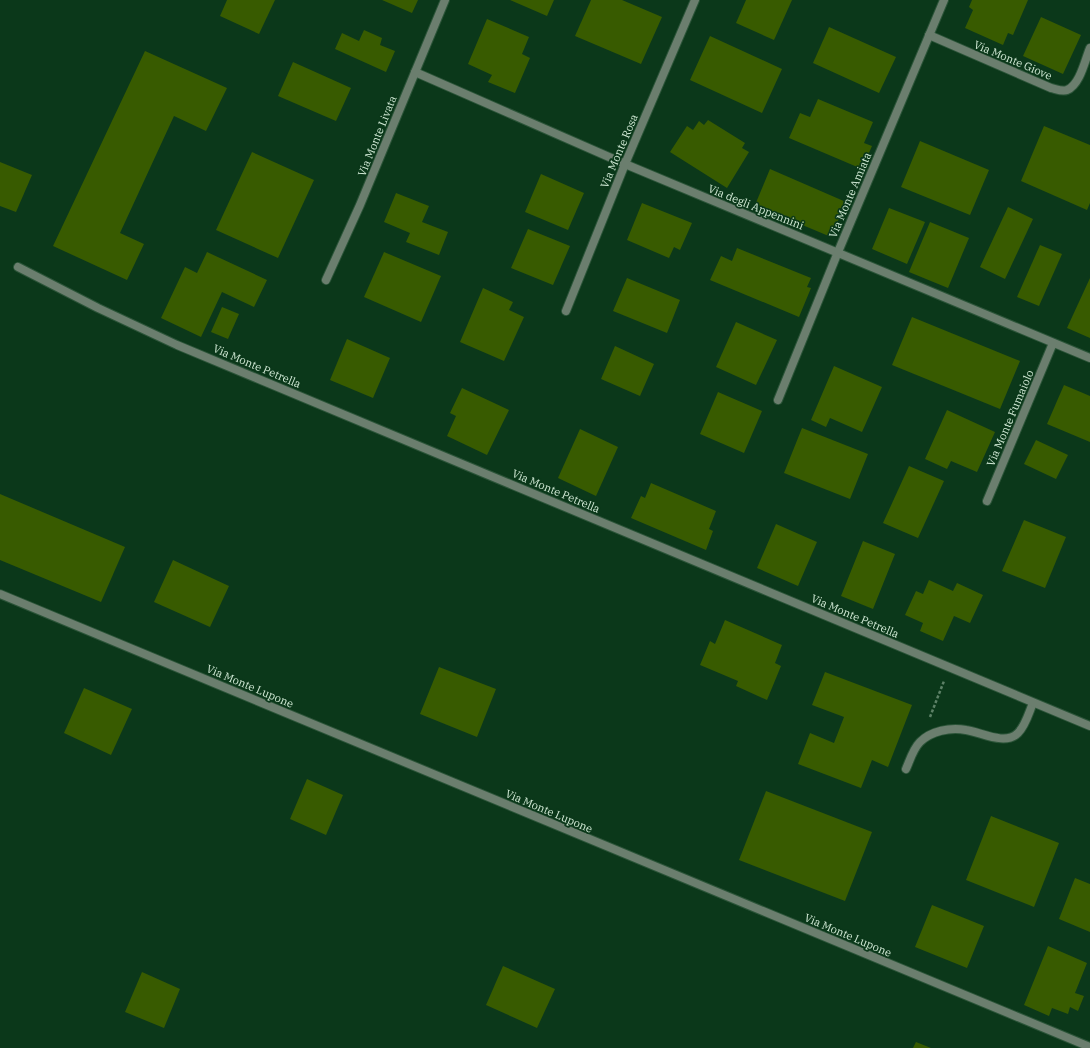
<svg xmlns="http://www.w3.org/2000/svg" width="1090" height="1048" viewBox="0 0 1090 1048" font-family="'IBM Plex Serif',serif">
<rect width="100%" height="100%" fill="#0b381a"/>
<g fill="#385b00">
<polygon points="227,0 275,0 259,34 220,16"/>
<polygon points="382,0 418,0 412,13"/>
<polygon points="510,0 554,0 547,16"/>
<polygon points="591,0 622,0 662,17 641,64 575,36"/>
<polygon points="746,0 792,0 774,40 736,23"/>
<polygon points="972,0 1028,0 1013,35 1008,33 1003,45 965,28 973,10 969,7"/>
<polygon points="1041,17 1081,35 1063,74 1023,56"/>
<polygon points="487,19 529,37 522,54 530,58 515,93 488,82 492,75 468,64"/>
<polygon points="829,27 896,57 879,93 813,63"/>
<polygon points="364,30 382,38 380,45 395,51 386,72 335,49 342,33 359,41"/>
<polygon points="710,36 782,69 762,113 690,80"/>
<polygon points="145,51 227,88 206,131 174,116 120,233 144,244 127,280 53,246"/>
<polygon points="293,62 351,88 336,121 278,96"/>
<polygon points="818,99 873,122 864,143 872,146 862,169 789,138 800,113 810,117"/>
<polygon points="708,120 745,143 742,148 749,152 727,188 670,152 687,126 693,130 699,121 704,125"/>
<polygon points="1044,126 1090,145 1090,203 1087,210 1021,181"/>
<polygon points="920,141 989,170 970,215 901,187"/>
<polygon points="252,152 314,180 278,258 216,230"/>
<polygon points="0,162 32,175 16,212 0,206"/>
<polygon points="770,169 846,202 831,237 755,205"/>
<polygon points="541,174 584,193 568,230 525,212"/>
<polygon points="396,193 429,206 422,222 448,232 439,255 406,242 410,233 384,222"/>
<polygon points="642,203 692,223 680,250 674,247 669,258 627,240"/>
<polygon points="1008,207 1033,219 1005,279 980,267"/>
<polygon points="889,208 925,222 907,264 872,249"/>
<polygon points="930,222 969,238 948,288 909,272"/>
<polygon points="528,229 570,246 553,285 511,268"/>
<polygon points="1040,245 1062,254 1039,306 1017,297"/>
<polygon points="737,248 811,278 807,287 811,288 799,317 710,280 721,256 732,261"/>
<polygon points="207,252 267,280 254,307 222,292 201,337 161,318 185,267 197,273"/>
<polygon points="384,252 441,276 421,322 364,297"/>
<polygon points="627,278 680,300 667,333 613,311"/>
<polygon points="1090,278 1090,338 1067,328"/>
<polygon points="483,288 513,302 509,310 524,317 504,361 460,342"/>
<polygon points="222,307 239,314 228,339 211,332"/>
<polygon points="912,317 1020,361 1000,409 892,365"/>
<polygon points="736,322 777,340 756,385 716,367"/>
<polygon points="347,339 390,358 373,398 330,380"/>
<polygon points="615,346 654,364 640,396 601,379"/>
<polygon points="834,366 882,387 862,432 830,418 826,427 811,420"/>
<polygon points="1064,385 1090,396 1090,442 1047,424"/>
<polygon points="462,388 509,410 487,455 447,436 456,416 450,413"/>
<polygon points="718,392 762,411 744,453 700,434"/>
<polygon points="947,410 995,432 977,472 951,461 947,469 925,459"/>
<polygon points="802,428 868,454 850,499 784,473"/>
<polygon points="580,429 618,447 596,496 558,478"/>
<polygon points="1036,440 1068,455 1056,479 1024,464"/>
<polygon points="909,466 944,481 918,538 883,523"/>
<polygon points="651,483 716,511 709,529 713,531 706,550 631,518 641,496 645,498"/>
<polygon points="0,494 125,547 101,602 0,560"/>
<polygon points="1024,520 1066,537 1045,588 1002,571"/>
<polygon points="776,524 817,542 798,586 757,568"/>
<polygon points="863,541 895,554 873,609 841,596"/>
<polygon points="173,560 229,586 210,627 154,602"/>
<polygon points="929,580 953,591 957,583 983,595 970,623 954,616 943,641 920,631 923,623 905,615 916,591 923,594"/>
<polygon points="725,620 782,645 775,663 781,666 767,700 736,686 738,681 700,665 710,641 715,644"/>
<polygon points="439,667 496,689 477,737 420,714"/>
<polygon points="825,672 912,705 888,767 872,760 861,788 798,764 810,733 834,743 844,717 812,705"/>
<polygon points="84,688 132,709 111,755 64,733"/>
<polygon points="307,779 343,795 326,835 290,819"/>
<polygon points="766,791 872,832 845,901 739,860"/>
<polygon points="991,816 1059,843 1034,907 966,880"/>
<polygon points="1075,878 1090,884 1090,932 1059,919"/>
<polygon points="932,905 984,926 967,968 915,947"/>
<polygon points="1048,946 1087,963 1075,993 1084,996 1078,1011 1070,1007 1068,1014 1052,1008 1049,1016 1024,1005"/>
<polygon points="503,966 555,989 537,1028 486,1005"/>
<polygon points="142,972 180,989 164,1028 125,1012"/>
<polygon points="916,1042 931,1048 913,1048"/>
</g>
<g fill="none" stroke-linecap="round" stroke-linejoin="round">
<defs>
<path id="service" d="M906,769c4,-9 7,-20 14,-27 11,-11 30,-15 46,-12 15,2 39,16 52,3 8,-8 11,-21 15,-30"/>
<g id="minor">
<path d="M929,35l122,53c5,1 11,4 16,2 13,-5 18,-30 23,-42"/>
<polyline points="415,72 625,164 1090,358"/>
<polyline points="18,267 98,308 177,345 1090,726"/>
<polyline points="326,280 360,205 445,0"/>
<polyline points="566,311 625,164 695,0"/>
<polyline points="778,400 838,252 944,0"/>
<polyline points="987,501 1053,343"/>
<polyline points="0,594 1090,1047"/>
</g>
</defs>
<use href="#service" stroke="#2b5438" stroke-width="10"/>
<use href="#minor" stroke="#2b5438" stroke-width="10"/>
<polyline stroke="#5d8167" stroke-width="2.5" stroke-dasharray="3 2" stroke-linecap="butt" points="930,717 944,681"/>
<use href="#service" stroke="#6b7e6e" stroke-width="8"/>
<use href="#minor" stroke="#6b7e6e" stroke-width="8"/>
</g>
<g text-anchor="middle" stroke-width="3.5" stroke-linejoin="round" paint-order="stroke">
<g font-size="11" fill="#d2ead6" stroke="#0b381a">
<text transform="translate(1013 60) rotate(23)" y="4">Via Monte Giove</text>
<text transform="translate(377 136) rotate(-68)" y="4">Via Monte Livata</text>
<text transform="translate(619 151) rotate(-67)" y="4">Via Monte Rosa</text>
<text transform="translate(850 195) rotate(-67)" y="4">Via Monte Amiata</text>
<text transform="translate(756 207) rotate(22)" y="4">Via degli Appennini</text>
<text transform="translate(257 366) rotate(23)" y="4">Via Monte Petrella</text>
<text transform="translate(1010 418) rotate(-67)" y="4">Via Monte Fumaiolo</text>
<text transform="translate(556 491) rotate(23)" y="4">Via Monte Petrella</text>
<text transform="translate(855 616) rotate(23)" y="4">Via Monte Petrella</text>
<text transform="translate(250 686) rotate(23)" y="4">Via Monte Lupone</text>
<text transform="translate(549 811) rotate(23)" y="4">Via Monte Lupone</text>
<text transform="translate(848 935) rotate(23)" y="4">Via Monte Lupone</text>
</g>
</g>
</svg>
